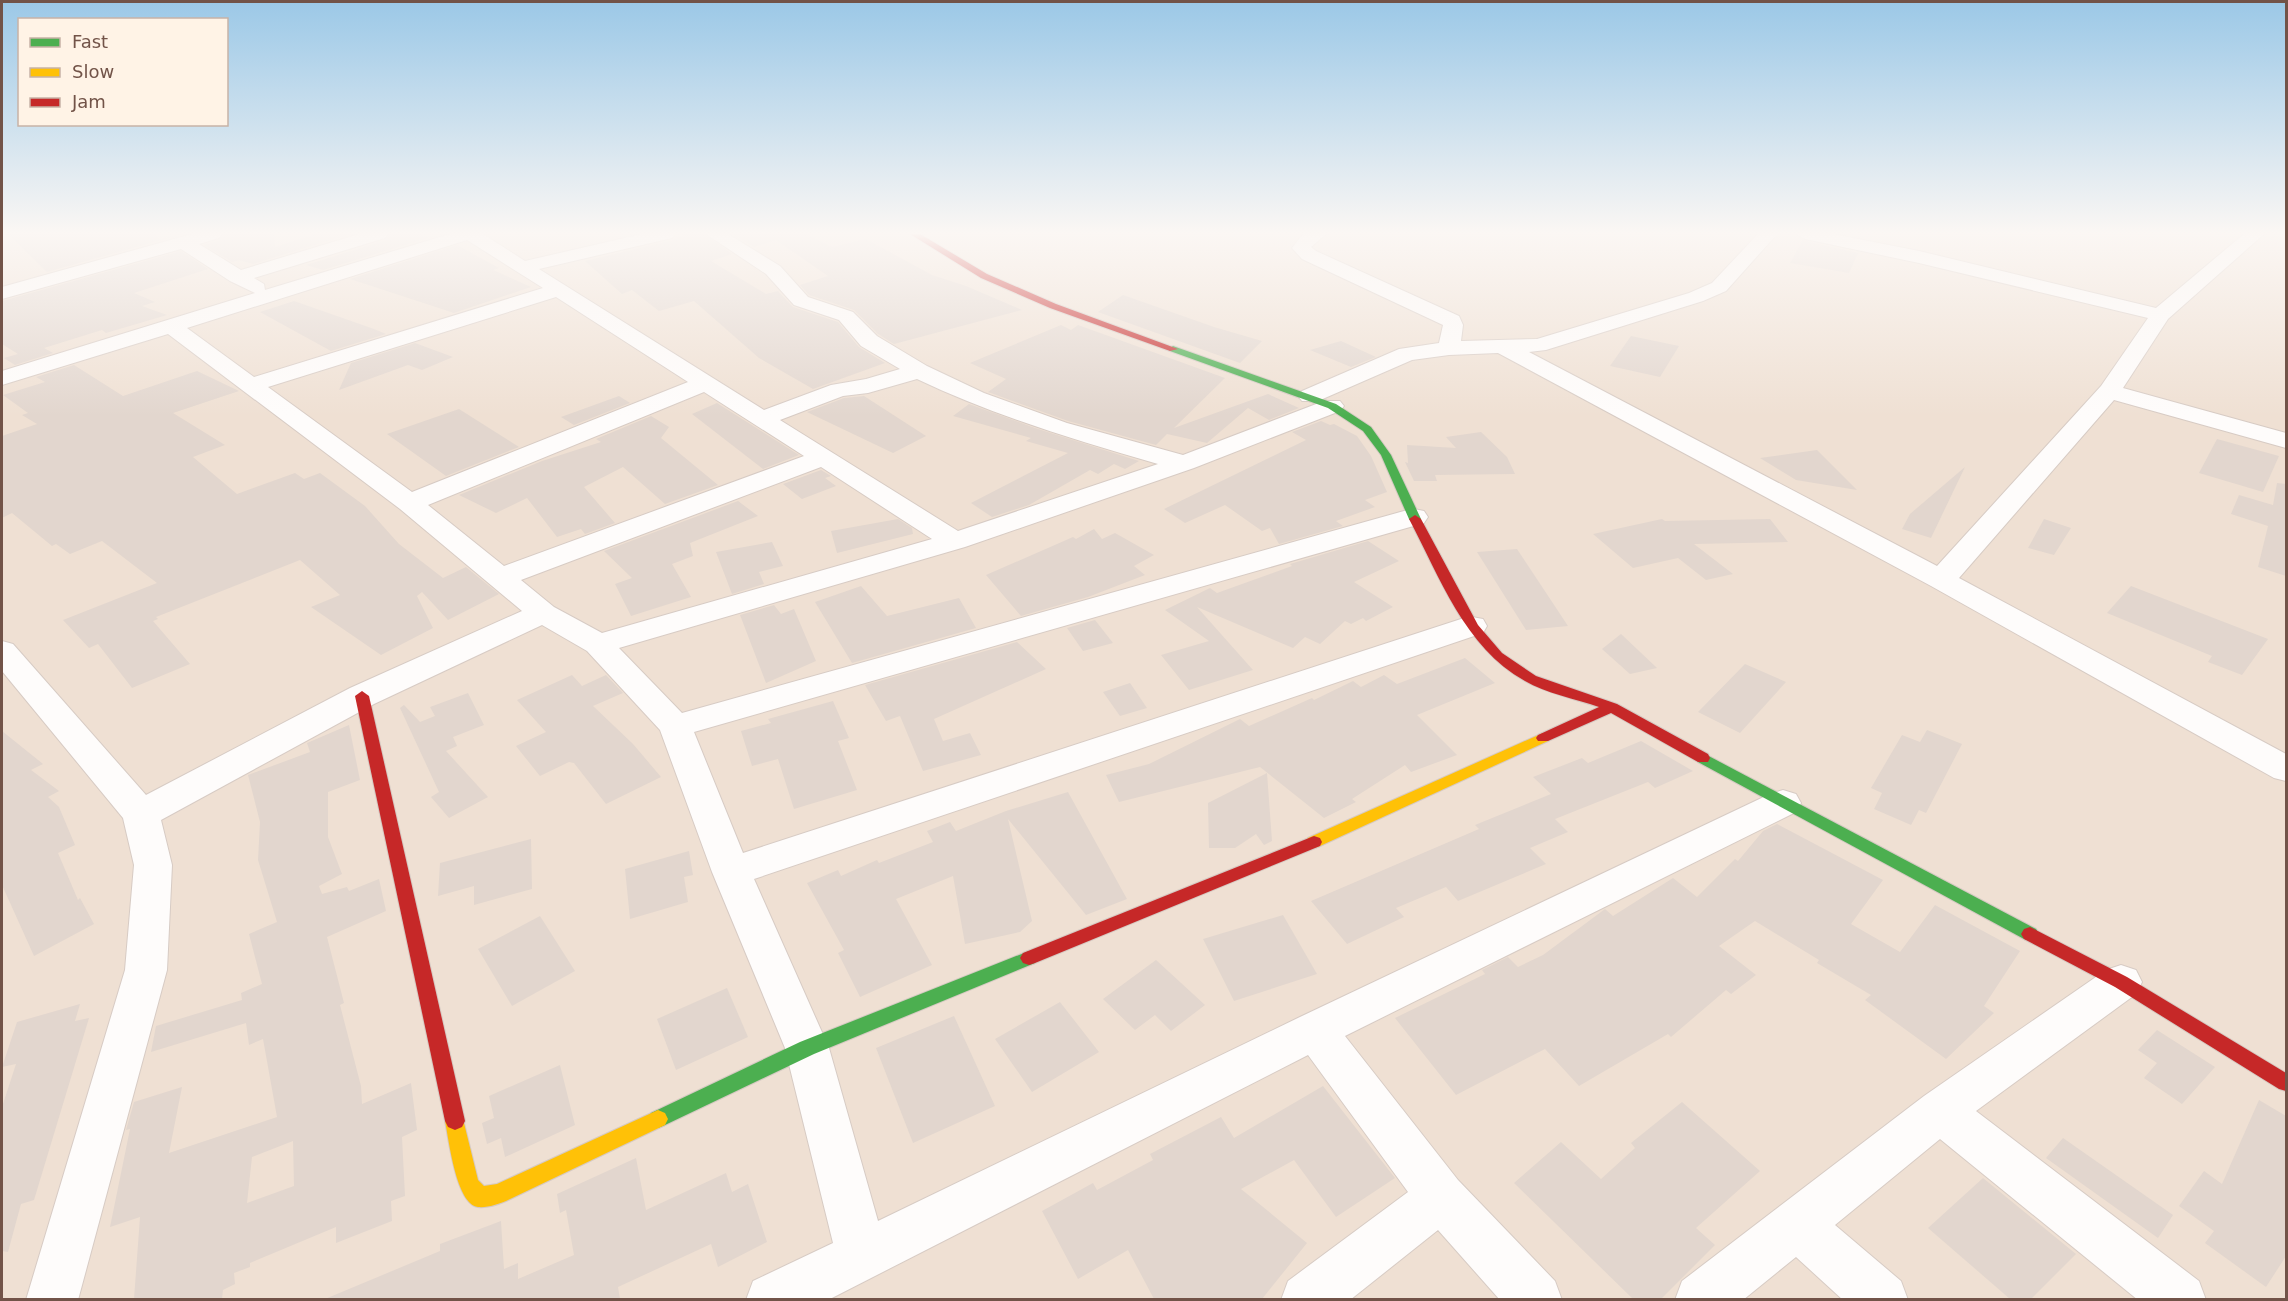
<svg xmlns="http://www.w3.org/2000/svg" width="2288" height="1301" viewBox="0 0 2288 1301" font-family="'DejaVu Sans',sans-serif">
<rect width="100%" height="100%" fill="#f6eee6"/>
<rect fill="#efe0d3" x="2" y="234" width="2284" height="1065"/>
<g fill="#e2d6ce" fill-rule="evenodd">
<polygon points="8,234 153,234 160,239 183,234 47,272"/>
<polygon points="224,234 274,234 275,247 315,234 351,234 253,264 239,260 232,262 204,245 220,240"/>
<polygon points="390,234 420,234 428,238 323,270 306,265 386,240"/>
<polygon points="684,234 704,234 732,254 711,261 766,294 778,291 793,307 838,322 859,347 885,363 813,389 759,358 694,301 659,311 632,290 622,294 585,261 673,240"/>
<polygon points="733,234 807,234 832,247 866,239 932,275 966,286 1022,310 894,344 878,334 854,310 809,295 800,285 828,276 776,240 754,247"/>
<polygon points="1803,240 1805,241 1858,253 1849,273 1790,263"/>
<polygon points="457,245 499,268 493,270 531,287 454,313 350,279"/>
<polygon points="181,251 208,269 134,293 155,302 142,306 167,315 106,333 102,330 44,348 53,353 15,365 4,358 18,354 2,344 2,301"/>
<polygon points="1123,295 1214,327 1262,341 1240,363 1098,312"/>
<polygon points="294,301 374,329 386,334 331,351 260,312"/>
<polygon points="1061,325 1071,330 1078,325 1225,378 1174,428 1268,394 1299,408 1269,420 1248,408 1207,443 1167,434 1156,445 1068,421 988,392 1006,379 970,363"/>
<polygon points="1631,336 1679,346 1660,377 1610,366"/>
<polygon points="1341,341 1376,357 1351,367 1310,350"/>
<polygon points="415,343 453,357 422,370 408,365 339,390 351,363"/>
<polygon points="74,365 123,396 197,371 239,391 173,413 225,445 193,457 237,494 295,473 304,479 320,473 365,506 399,544 443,578 466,567 499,594 448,620 422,592 417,596 433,628 381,655 311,607 340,595 300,560 156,617 158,619 153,621 190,664 132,688 98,644 89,648 63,620 157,583 102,541 70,554 56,544 52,546 12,513 2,518 2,436 37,424 22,415 28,413 3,395 45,382 36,377"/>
<polygon points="619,396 630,403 574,425 561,417"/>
<polygon points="864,396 926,436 893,453 807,412 844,398"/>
<polygon points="717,403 799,455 763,469 692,414"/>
<polygon points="969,404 1035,428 1139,461 1125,469 1114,464 1098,474 1090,470 1029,505 992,517 971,503 1068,453 1026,441 1031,438 953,416"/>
<polygon points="459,409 519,447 446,476 387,434"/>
<polygon points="651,416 669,427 661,438 718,485 665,504 623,467 584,487 615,523 585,534 581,529 557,537 527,498 496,513 459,495 542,461 601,442 596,439"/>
<polygon points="1321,421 1330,425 1334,424 1357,436 1371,456 1387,492 1365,500 1375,507 1336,521 1343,526 1279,544 1270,528 1262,531 1225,505 1185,523 1164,509 1306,440 1292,432"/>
<polygon points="1481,432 1507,457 1515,474 1435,475 1437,481 1414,481 1405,462 1408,463 1407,445 1456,448 1446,437"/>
<polygon points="2217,439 2279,456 2263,492 2199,473"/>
<polygon points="1817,450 1857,490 1796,480 1760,458"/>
<polygon points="1965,467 1931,538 1902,529 1910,514"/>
<polygon points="821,470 831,476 825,478 836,486 802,499 783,484"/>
<polygon points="2277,483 2286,484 2286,576 2258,567 2268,526 2231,514 2239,495 2273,505"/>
<polygon points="738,501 758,516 690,543 693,556 672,564 691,597 631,616 615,584 632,578 604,551"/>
<polygon points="898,519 912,528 913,534 837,553 831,531"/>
<polygon points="1662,519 1665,521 1770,519 1788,542 1694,544 1733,574 1706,580 1678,558 1633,568 1593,534"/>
<polygon points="2044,519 2071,528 2054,555 2028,548"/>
<polygon points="1094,529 1102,539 1115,533 1154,555 1134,566 1145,575 1088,597 1021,616 986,575 1073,537 1076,539"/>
<polygon points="1368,541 1399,561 1354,582 1393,607 1366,621 1363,618 1351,624 1345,621 1320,644 1305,637 1293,648 1197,607 1253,670 1189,690 1161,655 1209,641 1165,610 1210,588 1217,593 1292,566 1290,564"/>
<polygon points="772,542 783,566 759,572 764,584 732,594 716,552"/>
<polygon points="1517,549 1568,626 1526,630 1477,552"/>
<polygon points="861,586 887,616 959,598 976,628 852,663 815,602"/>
<polygon points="2131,586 2268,639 2242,675 2208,662 2212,656 2107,613"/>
<polygon points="774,605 781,614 794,609 816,661 766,683 740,615"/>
<polygon points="1095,620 1113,643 1083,651 1067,628"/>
<polygon points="1621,634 1657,668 1630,674 1602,649"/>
<polygon points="1017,642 1046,669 934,719 943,741 970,733 981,755 923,771 900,716 886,721 865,685"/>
<polygon points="1465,658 1495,683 1417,715 1457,755 1411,772 1405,765 1352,799 1356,802 1324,818 1260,767 1119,802 1106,775 1149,764 1240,719 1249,726 1312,698 1314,700 1353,681 1361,687 1384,675 1397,684"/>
<polygon points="1745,664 1786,682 1740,733 1698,712"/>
<polygon points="572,675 582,686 606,675 623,693 593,706 633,744 661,777 606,804 574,763 569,762 540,776 516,746 546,732 517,700"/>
<polygon points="1130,683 1147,708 1120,716 1103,692"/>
<polygon points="468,693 484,725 453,737 457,746 446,751 488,797 449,818 431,797 439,792 400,708 404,705 420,722 435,716 430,707"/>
<polygon points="833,701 849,738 838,741 857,790 794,809 778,759 752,766 741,731 771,723 768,719"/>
<path d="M349,725l11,55 -32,12v45l14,37 -23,12 3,8 25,-7 2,4 30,-12 7,32 -59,26 17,66 -4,2 21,81 1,18 49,-21 6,47 -15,7 3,59 -14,5 1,20 -56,22v-16l-86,36v4l-16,6 1,11 -12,6 -1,9h-88l6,-82 -30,10 20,-98 -4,1 8,-28 48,-15 -13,66 108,-36 -14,-78 -14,6 -3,-22 -95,29 5,-26 86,-26 -1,-7 21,-9 -13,-50 28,-12 -19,-62 2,-38 -12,-47 62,-23 -3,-9zM293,1141l1,45 -47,17 5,-46z"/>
<polygon points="1927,730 1962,744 1926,813 1919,810 1911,825 1874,809 1882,793 1871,788 1902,735 1920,742"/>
<polygon points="2,731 43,764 31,770 59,791 48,797 59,807 75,845 58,853 78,900 80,898 94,924 34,956 2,885"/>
<polygon points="1641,741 1693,771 1655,788 1648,782 1555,819 1568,832 1530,848 1546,864 1458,901 1446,887 1396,908 1404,917 1347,944 1311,901 1479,829 1475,825 1551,794 1533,777 1582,758 1588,763"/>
<polygon points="1267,773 1272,841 1264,845 1256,834 1235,848 1209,848 1208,803"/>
<polygon points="1068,792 1127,899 1086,915 1008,819 1032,921 1020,932 965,944 953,876 896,899 932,965 860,997 838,953 844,950 807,883 838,870 841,876 877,860 879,863 933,842 927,831 950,822 956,831 1006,811"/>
<polygon points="1777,824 1883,880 1851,924 1900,952 1935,905 2020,951 1984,1006 1994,1013 1946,1059 1865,1000 1871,995 1817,963 1819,960 1755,921 1719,946 1756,975 1731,994 1726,990 1671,1037 1668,1034 1579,1086 1545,1049 1456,1095 1395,1018 1485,974 1482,970 1508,957 1518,967 1543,955 1605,909 1613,916 1673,878 1697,897 1735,859 1738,861 1763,831"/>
<polygon points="531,839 532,889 474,905 474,886 438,896 440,863"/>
<polygon points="689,851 693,875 684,877 688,902 630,919 625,869"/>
<polygon points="1283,915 1317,974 1234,1001 1203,939"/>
<polygon points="540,916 575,971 512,1006 478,949"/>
<polygon points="1156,960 1205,1005 1171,1031 1155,1015 1135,1030 1103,999"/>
<polygon points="727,988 748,1037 676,1070 657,1019"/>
<polygon points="1060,1002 1099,1052 1032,1092 995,1039"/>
<polygon points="80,1004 75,1021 89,1018 34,1200 21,1204 8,1252 2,1251 2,1107 16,1064 2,1067 17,1022"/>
<polygon points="954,1016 995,1106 913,1143 876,1048"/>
<polygon points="2157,1030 2215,1067 2182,1104 2144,1078 2157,1063 2138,1050"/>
<polygon points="560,1065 575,1125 505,1157 501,1138 487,1144 482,1123 494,1118 489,1096"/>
<polygon points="1323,1086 1395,1178 1336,1217 1294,1160 1241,1189 1307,1243 1262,1299 1154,1299 1128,1250 1078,1279 1042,1211 1093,1183 1097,1190 1153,1160 1150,1154 1221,1117 1234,1138"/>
<polygon points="2259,1100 2286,1116 2286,1256 2266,1287 2205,1243 2214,1231 2179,1206 2204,1171 2222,1184"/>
<polygon points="1682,1102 1760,1171 1696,1228 1715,1245 1661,1299 1633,1299 1514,1183 1561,1142 1601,1179 1635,1148 1631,1143"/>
<polygon points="2063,1138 2173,1215 2158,1238 2046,1158"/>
<polygon points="636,1158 646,1210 726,1173 732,1192 748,1184 767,1242 718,1267 711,1244 618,1287 620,1299 325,1299 440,1251 440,1244 501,1221 504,1269 518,1263 518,1279 574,1255 566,1210 560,1213 557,1194"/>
<polygon points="1983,1178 2076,1254 2031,1299 2010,1299 1928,1228"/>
</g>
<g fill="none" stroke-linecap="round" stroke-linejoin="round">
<defs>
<g id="street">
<path d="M192,234h30l-3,4 -20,6 42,26 118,-36h29l-3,4 -131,40 10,6 1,6 185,-56h33l42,27 117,-27h33l-3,4 -133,31 225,141 67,-25 35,-6 34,-10 -39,-23 -22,-26 -45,-15 -28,-31 -60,-40h22l52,32 28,31 45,15 24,24 50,30 57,27 83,30 116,32 141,-54h16l4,5 -4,5 -146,57 -229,79 -346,101 63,65 722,-202 10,-2 10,2 4,6 -4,6 -730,209 49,121 718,-234 11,-2 11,2 4,7 -4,7 -729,246 75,169 49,173 422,-204 470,-223 13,-4 13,4 5,9 -5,9 -451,224 113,144 97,101 7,19h-62l-62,-70 -88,70h-69l7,-19 120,-89 -100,-137 -480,245h-82l7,-19 80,-38 -48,-195 -73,-176 -52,-142 -73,-79 -45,-26 -168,79 -213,116 11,45 -5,105 -89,330h-52l99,-330 9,-105 -11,-47 -121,-147v-30l11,3 133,151 204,-107 172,-77 -122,-102 -232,-175 -166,51v-14l253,-78 -25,-12 -49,-32 -179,50v-12zM467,240l76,48 -289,89 -67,-49zM556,297l132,85 -276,110 -144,-105zM917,379c78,37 158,61 241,85l-200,67 -178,-111 63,-24 25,-3zM704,392l100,64 -300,110 -76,-61zM821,467l111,72 -330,94 -48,-26 -33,-27z"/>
<polygon points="1303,234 1326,234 1311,247 1316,251 1459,316 1463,325 1461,341 1537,339 1689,293 1712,283 1758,234 1777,234 1726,291 1703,301 1546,350 1529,352 1937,566 2101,386 2148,318 1919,263 1805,239 1796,234 1833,234 1919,251 2156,308 2244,234 2264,234 2168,319 2123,388 2286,433 2286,448 2114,400 1959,578 2286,754 2286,781 2274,778 1931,586 1498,353 1449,355 1412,360 1318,401 1302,401 1298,396 1302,391 1399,349 1439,343 1443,325 1302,259 1292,248"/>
<polygon points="2121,965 2136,970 2142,982 2136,994 1976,1111 2199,1281 2206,1300 2138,1300 1940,1139 1835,1225 1901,1281 1908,1300 1843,1300 1796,1257 1743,1300 1675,1300 1682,1281 1924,1096 2106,970"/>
</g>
<g id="fast">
<polygon points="1173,346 1336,404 1371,427 1391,455 1421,519 1419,521 1411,521 1409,519 1381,455 1363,431 1328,408 1170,351 1168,349"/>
<polygon points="1703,753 2036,929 2039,934 2036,939 2030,941 2024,939 1698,762 1696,758 1698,754"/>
<polygon points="1029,951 1035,953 1038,958 1035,963 814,1054 665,1125 658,1128 651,1125 648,1119 651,1113 800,1042"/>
</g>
<g id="slow">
<polygon points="1543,733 1548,735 1550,738 1548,741 1320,846 1314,848 1308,846 1306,842 1308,838"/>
<path d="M658,1110l7,3 3,6 -3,6 -159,76c-7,3 -19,7 -28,6 -22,-3 -29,-67 -33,-86l3,-6 7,-3 7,3 16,65 6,6 13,-2z"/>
</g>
<g id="jam">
<polygon points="910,234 920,234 987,274 1056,304 1178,349 1170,351 1050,308 981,278"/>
<path d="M1415,515l6,4 57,106 24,28 34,23 81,28 91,50 2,4 -2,4h-10l-87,-49 -63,28h-10l-2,-3 2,-3 61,-28c-23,-8 -54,-14 -74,-26 -61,-34 -85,-104 -116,-162z"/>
<polygon points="362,691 369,696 465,1121 462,1127 455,1130 448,1127 445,1121 355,696"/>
<polygon points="1314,836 1320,838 1322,842 1320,846 1035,963 1029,965 1023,963 1020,958 1023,953"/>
<polygon points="2030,927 2127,977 2286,1073 2286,1091 2279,1089 2115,987 2024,939 2021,934 2024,929"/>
</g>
</defs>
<use href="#street" stroke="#d7cbc4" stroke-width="2"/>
<use href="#fast" stroke="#d6cac3" stroke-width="2"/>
<use href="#slow" stroke="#d6cac3" stroke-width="2"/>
<use href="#jam" stroke="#d6cac3" stroke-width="2"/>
<use href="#street" fill="#fefcfb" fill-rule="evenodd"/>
<use href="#fast" fill="#4caf50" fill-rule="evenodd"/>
<use href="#slow" fill="#ffc107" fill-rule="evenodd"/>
<use href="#jam" fill="#c62828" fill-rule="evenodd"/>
</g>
<linearGradient id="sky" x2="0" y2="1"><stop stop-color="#9bc8e7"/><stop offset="0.56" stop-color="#fbf7f4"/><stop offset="1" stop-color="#fbf7f4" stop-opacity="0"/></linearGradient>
<rect width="2288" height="416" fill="url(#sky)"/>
<rect width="2288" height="1301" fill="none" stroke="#725348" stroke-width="6"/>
<rect x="18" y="18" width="210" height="108" fill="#fff3e6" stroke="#c7b3a7" stroke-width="1.5"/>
<rect x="30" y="38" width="30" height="9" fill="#4caf50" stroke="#c7b3a7" stroke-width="1.5"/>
<text x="72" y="48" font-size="18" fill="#725348">Fast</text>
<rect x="30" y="68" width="30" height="9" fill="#ffc107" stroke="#c7b3a7" stroke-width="1.5"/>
<text x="72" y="78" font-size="18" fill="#725348">Slow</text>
<rect x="30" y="98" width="30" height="9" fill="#c62828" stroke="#c7b3a7" stroke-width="1.5"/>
<text x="72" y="108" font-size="18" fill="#725348">Jam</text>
</svg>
